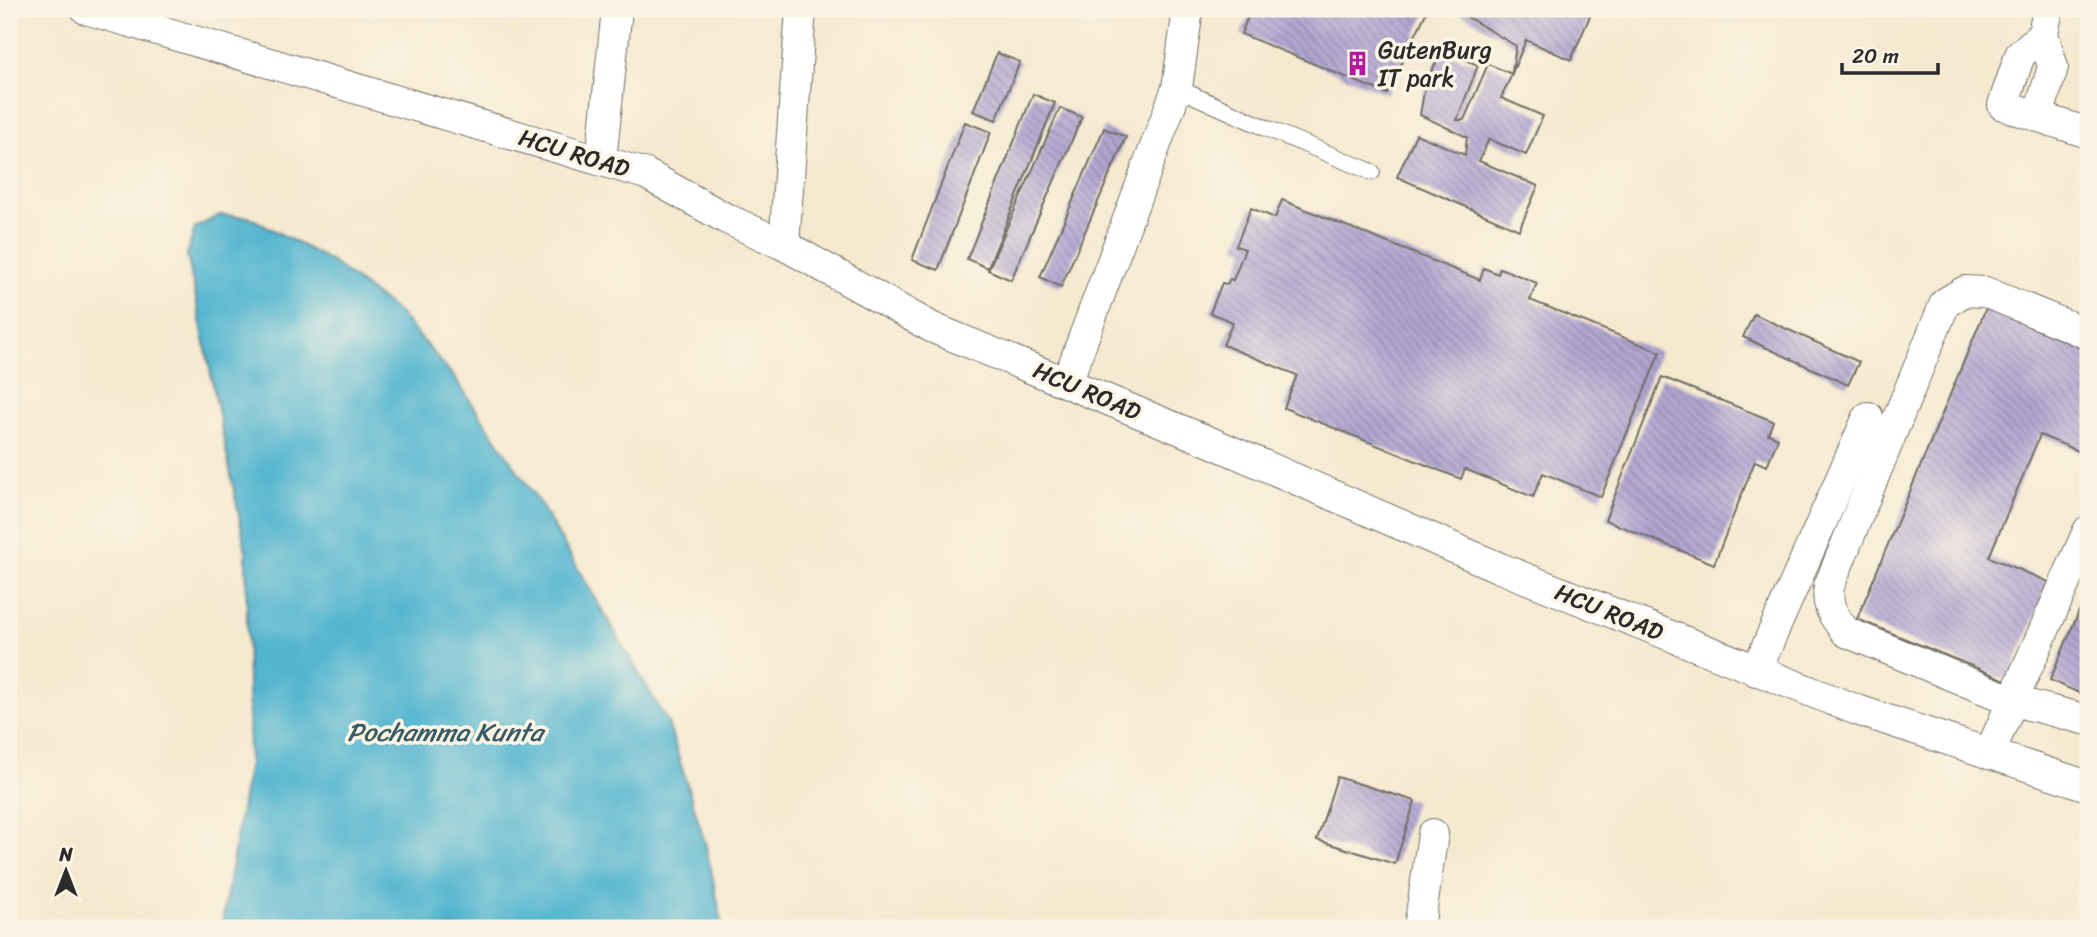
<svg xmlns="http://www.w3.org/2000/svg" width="2097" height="937" viewBox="0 0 2097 937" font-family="Sriracha,sans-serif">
<defs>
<pattern id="building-back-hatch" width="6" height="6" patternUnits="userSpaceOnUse" patternTransform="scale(1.75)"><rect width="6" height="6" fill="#b1a6d2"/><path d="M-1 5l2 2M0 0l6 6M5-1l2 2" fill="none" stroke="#9087ab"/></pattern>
</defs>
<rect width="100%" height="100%" fill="#fcf5e5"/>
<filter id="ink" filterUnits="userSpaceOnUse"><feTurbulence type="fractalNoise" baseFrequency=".0143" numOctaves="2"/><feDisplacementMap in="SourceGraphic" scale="14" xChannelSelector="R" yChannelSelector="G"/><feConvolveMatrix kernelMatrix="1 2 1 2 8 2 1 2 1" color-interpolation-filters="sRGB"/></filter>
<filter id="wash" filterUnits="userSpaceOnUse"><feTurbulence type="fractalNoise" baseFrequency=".00686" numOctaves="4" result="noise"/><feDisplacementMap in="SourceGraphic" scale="28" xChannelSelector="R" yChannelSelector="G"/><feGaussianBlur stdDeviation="1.57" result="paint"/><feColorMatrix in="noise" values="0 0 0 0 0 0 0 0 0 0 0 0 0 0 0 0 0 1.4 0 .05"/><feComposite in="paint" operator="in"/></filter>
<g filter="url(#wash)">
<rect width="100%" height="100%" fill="#f5e9d0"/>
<polygon fill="#52b5d0" stroke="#3e707e" stroke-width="2" points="220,215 249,217 329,260 399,313 454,377 539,502 668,723 706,846 723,928 221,928 249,762 246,551 187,254 195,228"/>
<g id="blocks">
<g fill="url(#building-back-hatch)">
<polygon points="1251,9 1428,9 1387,94 1241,34"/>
<polygon points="1454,9 1593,9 1571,60 1526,40 1512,73 1516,46"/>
<polygon points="997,53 1020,62 996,120 973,111"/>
<polygon points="1453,55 1478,65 1457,120 1464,120 1488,64 1512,74 1501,98 1543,116 1526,155 1489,139 1479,161 1538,186 1519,230 1397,177 1416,134 1465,155 1467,137 1420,115 1426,80 1439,58"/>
<polygon points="1033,94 1055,103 988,268 967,259"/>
<polygon points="1060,108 1082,117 1011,280 988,270"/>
<polygon points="965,122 991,132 938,270 912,260"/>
<polygon points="1104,128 1126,137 1061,287 1040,277"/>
<polygon points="1282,200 1480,280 1484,268 1498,274 1500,268 1537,283 1530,300 1660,352 1601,497 1543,473 1533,497 1465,469 1461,479 1284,408 1297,375 1223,345 1233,322 1210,313 1222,283 1227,284 1230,279 1233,280 1245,249 1236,246 1251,208 1275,218"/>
<polygon points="1986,308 2088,351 2088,455 2040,435 1989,557 2049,582 2008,681 1857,619"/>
<polygon points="1754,314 1859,362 1848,385 1743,337"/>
<polygon points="1662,377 1773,421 1768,434 1778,438 1767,466 1755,461 1714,564 1605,520"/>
<polygon points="2088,590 2088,697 2050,680"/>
<polygon points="1337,777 1415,801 1395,864 1317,840"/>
</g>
</g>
</g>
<g filter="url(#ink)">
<use href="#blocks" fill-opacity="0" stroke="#726e65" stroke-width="2"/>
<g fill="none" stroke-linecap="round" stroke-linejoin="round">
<defs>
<polyline id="service" points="1177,88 1266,128 1372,172"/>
<g id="minor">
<polyline points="86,9 646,174 725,218 784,245 933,328 1215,444 1500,568 1857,710 2088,786"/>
<polyline points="2043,34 2020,55 2003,105 2088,133"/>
<polyline points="2038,116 2053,67 2043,34 2048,9"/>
<polyline points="601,160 617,9"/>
<polyline points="784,245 801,9"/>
<path d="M2088,334l-103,-42 -20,-1 -20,12 -116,283c-3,20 4,30 17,46l167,69 75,19"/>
<polyline points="1067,382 1177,88 1188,9"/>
<polyline points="1756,671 1868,417"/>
<polyline points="1989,754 2088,531"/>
<polyline points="1419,928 1433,834"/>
</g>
</defs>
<use href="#service" stroke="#726e65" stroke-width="18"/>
<use href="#minor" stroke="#726e65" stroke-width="32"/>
<use href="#service" stroke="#fff" stroke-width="16"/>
<use href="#minor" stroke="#fff" stroke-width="30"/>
</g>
</g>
<defs>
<symbol id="building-bare" viewBox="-9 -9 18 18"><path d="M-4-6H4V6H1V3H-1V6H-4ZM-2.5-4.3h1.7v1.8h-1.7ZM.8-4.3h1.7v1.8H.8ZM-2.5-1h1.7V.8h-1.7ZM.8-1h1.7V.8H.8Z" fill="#b5179e" stroke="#fcf5e5" stroke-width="2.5" paint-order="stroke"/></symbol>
</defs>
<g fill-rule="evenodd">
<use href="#building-bare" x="1340" y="46" width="35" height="35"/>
</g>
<g text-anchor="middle" stroke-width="7" stroke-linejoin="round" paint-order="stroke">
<g font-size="24" fill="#2b2b2b" stroke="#fcf5e5" text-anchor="start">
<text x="1378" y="58">GutenBurg<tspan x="1378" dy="28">IT park</tspan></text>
</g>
<g font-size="24" fill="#2b2b2b" stroke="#fcf5e5">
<text transform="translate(574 153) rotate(17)" y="8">HCU ROAD</text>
<text transform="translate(1087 391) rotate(23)" y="8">HCU ROAD</text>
<text transform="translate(1609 612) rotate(22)" y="8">HCU ROAD</text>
</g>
<g font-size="26" font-style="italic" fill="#395b65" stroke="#fcf5e5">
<text x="445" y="741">Pochamma Kunta</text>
</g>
</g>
<rect width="2097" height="937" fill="none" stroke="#fcf5e5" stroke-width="35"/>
<g transform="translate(66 871)" stroke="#fcf5e5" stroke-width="5" paint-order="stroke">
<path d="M0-5L12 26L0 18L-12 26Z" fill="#2b2b2b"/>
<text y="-10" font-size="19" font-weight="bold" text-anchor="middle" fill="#2b2b2b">N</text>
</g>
<path d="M1842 63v10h96v-10" fill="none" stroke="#2b2b2b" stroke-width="3.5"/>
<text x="1852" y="63" font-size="21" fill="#2b2b2b" stroke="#fcf5e5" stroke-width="5" paint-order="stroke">20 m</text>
</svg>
